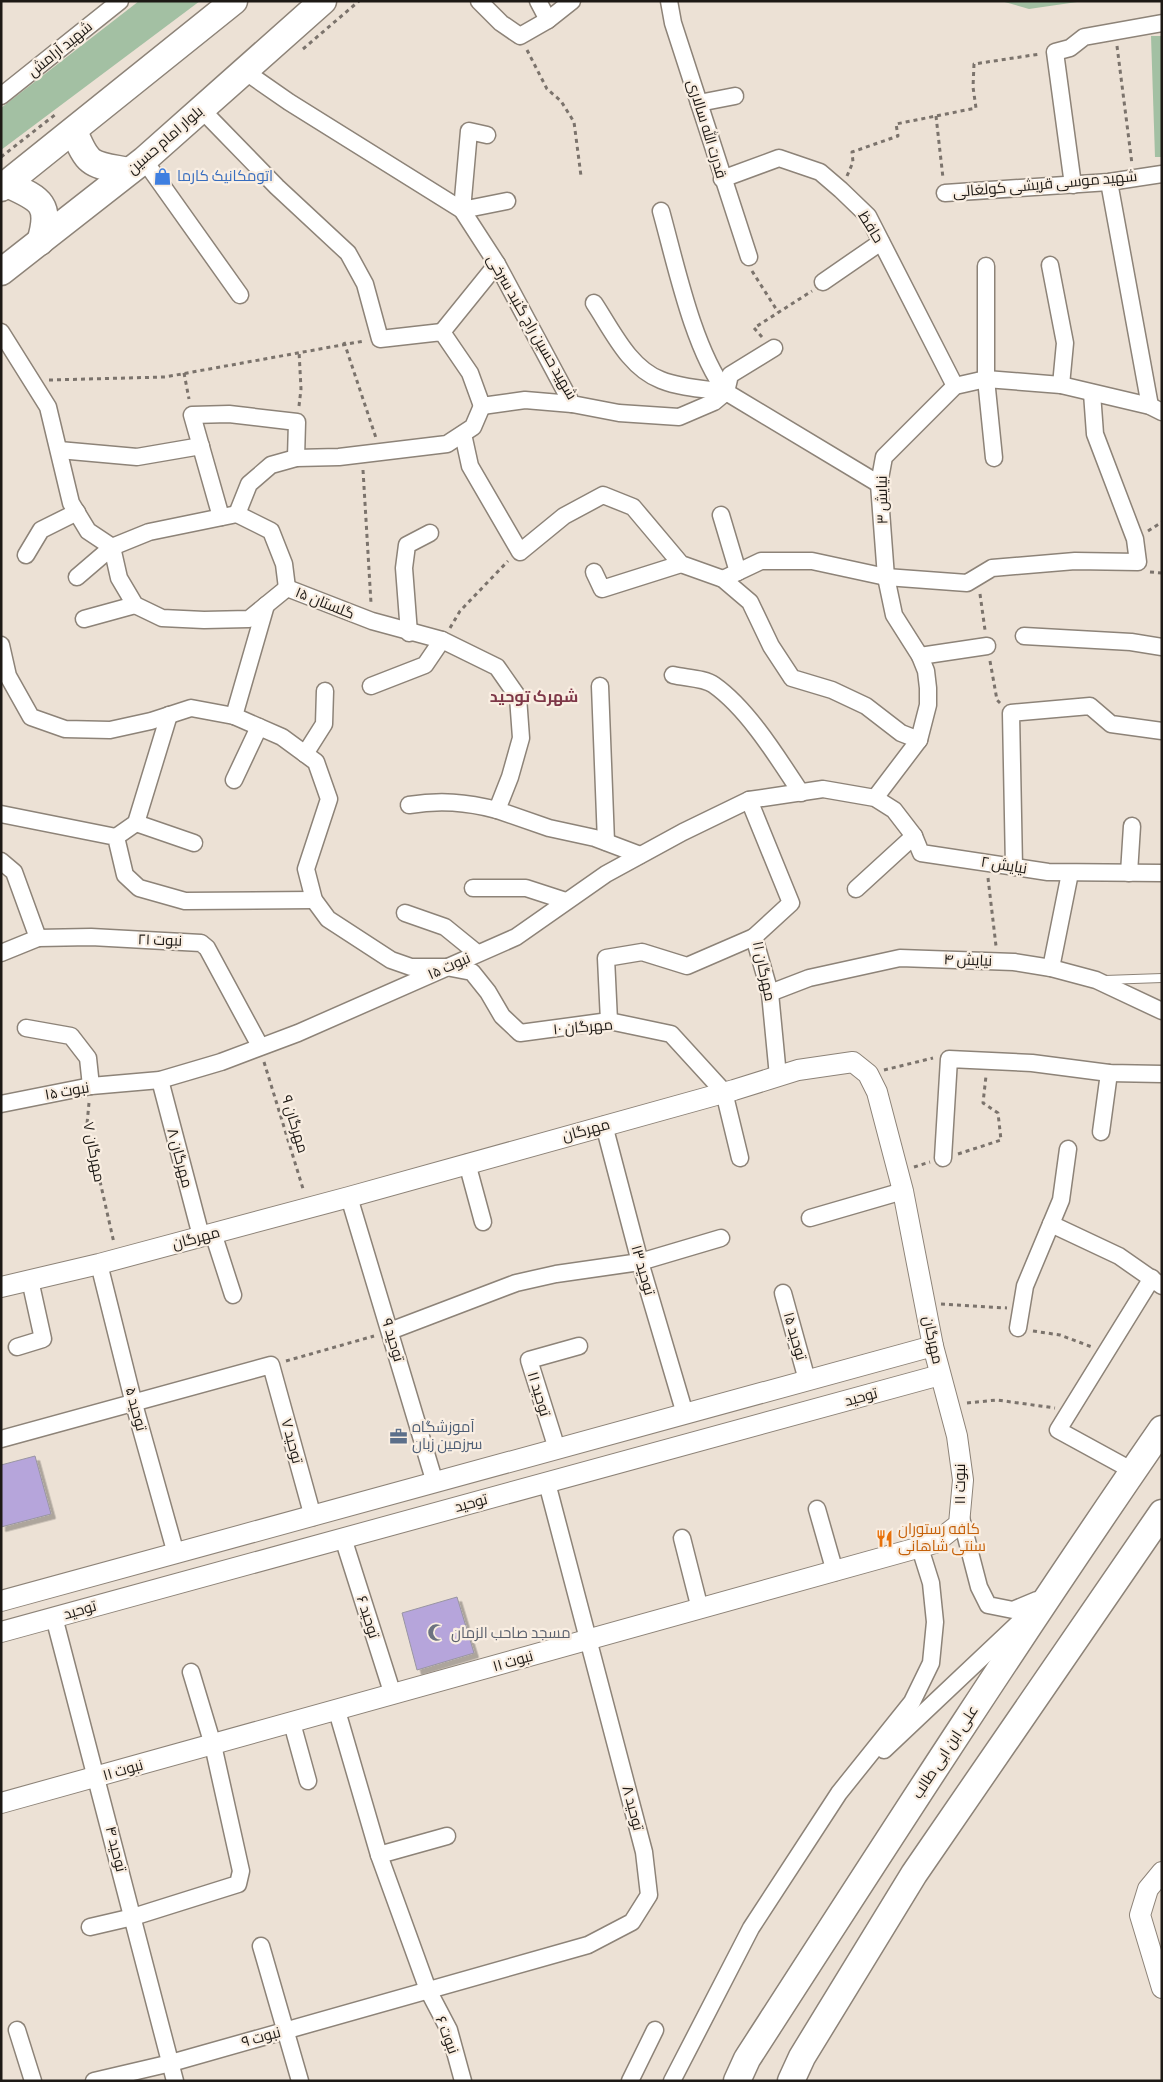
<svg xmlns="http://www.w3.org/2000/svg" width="1163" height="2082" viewBox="0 0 1163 2082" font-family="Bitter,Cairo,serif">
<defs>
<filter id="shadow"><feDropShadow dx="4.5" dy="4.5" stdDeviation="0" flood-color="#0004"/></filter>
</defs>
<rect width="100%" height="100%" fill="#ece1d5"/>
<g fill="#a3c0a3">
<polygon points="139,1 200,1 1,150 1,108"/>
<polygon points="1001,1 1084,1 1029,9"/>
<polygon points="1151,36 1162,36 1162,157 1155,157"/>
</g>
<g fill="#b6a5db" stroke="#9995a2" filter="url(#shadow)">
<polygon points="35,1456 51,1514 1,1527 1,1465"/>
<polygon points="457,1597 474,1653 417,1670 402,1613"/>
</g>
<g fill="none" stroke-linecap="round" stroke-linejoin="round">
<defs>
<polyline id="service" points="1105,980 1162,978"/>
<g id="minor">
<polyline points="479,1 501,23 520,36 548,20 572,1"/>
<polyline points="538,1 548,20"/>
<polyline points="669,1 673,23 749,257"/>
<polyline points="243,70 289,102 462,210 497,264 572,404 619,413 679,417 714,402 726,392 879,484"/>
<polyline points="1,96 120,1"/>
<polyline points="699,103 735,96"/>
<polyline points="201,109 277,187 348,253 365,284 380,339 442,332 470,373 482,406 525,400 572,404"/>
<polyline points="487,135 469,131 462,210 507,201"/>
<polyline points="144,160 240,295"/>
<polyline points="722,179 779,158 820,172 841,190 868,216 955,386"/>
<polyline points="1109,182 1150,406"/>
<polyline points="1073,185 1055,52 1070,48 1084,37 1162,23"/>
<polyline points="945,193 1109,182 1162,174"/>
<path d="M661,211c15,54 32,137 65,181"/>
<polyline points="1050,265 1065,343 1061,385"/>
<polyline points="986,266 986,379 994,458"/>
<polyline points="823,282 881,242"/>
<path d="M594,303c18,27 35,65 67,77 20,8 44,9 65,12"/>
<polyline points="1,332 48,407 71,503 88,531 112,547 119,578 135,605 162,618 204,620 249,619 287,588 372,621 442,640 497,667 518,697 521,738 510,777 497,810 549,828 595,838 640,855"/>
<polyline points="442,332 497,264"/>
<polyline points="726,392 730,375 774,348"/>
<polyline points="463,434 470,466 520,552 564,516 603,495 633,507 681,564 723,579 750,602 771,646 792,678 832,690 866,706 901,733 919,740"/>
<polyline points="59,450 137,457 201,446"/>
<polyline points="237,514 249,484 271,465 296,458 339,457 447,444 473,427 482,406"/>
<polyline points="721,515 738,572"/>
<polyline points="221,517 192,415 229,414 297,422 296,458"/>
<polyline points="26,555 41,530 77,512"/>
<polyline points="594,572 602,589 681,564"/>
<polyline points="77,577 112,547 149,532 237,514 271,531 284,564 287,588"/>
<polyline points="723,579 761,561 812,561 886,577 967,583 992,568 1075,561 1138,562 1135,539 1095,434 1092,393"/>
<polyline points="84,619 135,605"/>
<polyline points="409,633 404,568 407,545 430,533"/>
<polyline points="1024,636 1131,642 1162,647"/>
<polyline points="1,645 8,676 31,717 65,729 110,730 151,721 191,708 234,716 282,737 316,762 329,799 306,869 314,900 328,919 391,960 411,967 446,967 472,972 488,992 502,1016 520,1033 609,1021 671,1034 724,1092 740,1158"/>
<polyline points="920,656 987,646"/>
<path d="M673,675c12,3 32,3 41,10 34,24 64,73 87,108"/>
<polyline points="371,686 425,665 442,640"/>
<polyline points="600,686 606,842"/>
<polyline points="234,716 266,605"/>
<polyline points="305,754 324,724 325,691"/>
<polyline points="234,780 259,727"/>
<polyline points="875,798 919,740 928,705 928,688 926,671 920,656 894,615 886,577 879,484 884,457 955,386 986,379 1061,385 1150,406 1162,412"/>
<polyline points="749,800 791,903 754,937 770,993 778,1076"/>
<path d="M409,805c31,-5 57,-3 88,5"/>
<polyline points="1,814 116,837 125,875 139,888 185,901 314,900"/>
<polyline points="136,823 194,843"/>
<polyline points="116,837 136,823 169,715"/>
<polyline points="1,861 14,872 38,938"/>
<polyline points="1014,867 1011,713 1090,706 1111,724 1162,731"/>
<polyline points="1129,873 1132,826"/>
<polyline points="473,888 526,888 566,901"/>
<polyline points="856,889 914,836"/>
<polyline points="405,913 445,927 477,953"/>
<polyline points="1,953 38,938 91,937 201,943 207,948 260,1046"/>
<polyline points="1051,968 1070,873"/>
<polyline points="770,993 809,978 900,958 1014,962 1051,968 1096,980 1162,1011"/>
<polyline points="609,1021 606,958 642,952 687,966 754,937"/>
<polyline points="26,1028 71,1036 88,1058 91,1086"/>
<polyline points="160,1080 201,1236"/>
<polyline points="1,1104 91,1086 160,1080 221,1062 298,1033 516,937 606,874 683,832 749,800 823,789 875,798 894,810 914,836 921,853 1048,872 1162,873"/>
<polyline points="604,1125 640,1262 685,1414"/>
<polyline points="1101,1132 1109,1073"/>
<polyline points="943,1158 949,1059 1032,1063 1109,1073 1162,1074"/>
<polyline points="467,1163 483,1222"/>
<polyline points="349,1197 435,1483"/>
<polyline points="810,1218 903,1191"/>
<polyline points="1051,1224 1119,1256 1162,1286"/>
<polyline points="213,1233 233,1295"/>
<polyline points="99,1264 134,1404 176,1554"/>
<polyline points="783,1293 807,1380"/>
<polyline points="1018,1328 1025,1286 1061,1200 1068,1149"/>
<polyline points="390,1331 516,1283 556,1274 640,1262 721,1238"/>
<polyline points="17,1347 43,1339 30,1280"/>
<polyline points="1,1439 271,1365 313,1517"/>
<polyline points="557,1449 529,1360 579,1346"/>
<polyline points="1133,1471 1058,1430 1152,1278"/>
<polyline points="817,1509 835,1572"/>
<polyline points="960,1514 979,1587 988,1605 1013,1610 1037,1600"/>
<polyline points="343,1538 393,1695"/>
<polyline points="682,1538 700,1609"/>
<polyline points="54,1617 175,2081"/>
<polyline points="337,1711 379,1855 428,1990 449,2030 463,2081"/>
<polyline points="292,1723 308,1781"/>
<polyline points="884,1750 1026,1616"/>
<polyline points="379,1855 447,1836"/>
<polyline points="90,1927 133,1917 238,1884 241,1871 213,1745 191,1672"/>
<polyline points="261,1946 300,2081"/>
<polyline points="17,2030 33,2081"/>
<polyline points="94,2081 171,2063 588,1945 632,1922 649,1895 644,1852 547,1483"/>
<polyline points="630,2081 655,2030"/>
<polyline points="672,2081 751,1928 839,1793 912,1702 931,1663 935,1622 931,1583 920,1548"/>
</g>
<g id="tertiary">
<polyline points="1,1287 99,1264 349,1197 734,1090 798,1070 853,1062 868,1074 877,1092 903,1191 933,1346 957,1436 963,1480 959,1524 935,1543 1,1803"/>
<polyline points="1,1601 933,1346"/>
<polyline points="1,1632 940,1375"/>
<polyline points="1162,1872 1148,1889 1140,1915 1162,1988"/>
</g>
<g id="primary">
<path d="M74,131c15,37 18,33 55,40"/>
<path d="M7,184c33,15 45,19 33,58"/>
<polyline points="1,188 234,1"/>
<polyline points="1,272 144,160 323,1"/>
<path d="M737,2081l10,-22c136,-211 272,-423 415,-630"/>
<polyline points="791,2081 802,2057 914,1874 1162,1513"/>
</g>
</defs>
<use href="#service" stroke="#8d8378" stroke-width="10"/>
<use href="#minor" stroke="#8d8378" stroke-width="19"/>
<use href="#tertiary" stroke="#8d8378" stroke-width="22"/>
<use href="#primary" stroke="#8d8378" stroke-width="29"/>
<g stroke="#7b736c" stroke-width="3" stroke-dasharray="4 4" stroke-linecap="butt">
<polyline points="1117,46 1132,164"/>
<polyline points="303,49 359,1"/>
<polyline points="527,50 547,89 561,101 574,122 581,176"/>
<polyline points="936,116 943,178"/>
<polyline points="1,157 56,114"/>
<polyline points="847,176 853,162 852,152 898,136 896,124 976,108 973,87 974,64 1040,54"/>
<polyline points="752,271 778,312"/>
<polyline points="762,337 754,328 812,291"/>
<polyline points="344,342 376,438"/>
<polyline points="184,373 189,399"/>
<polyline points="49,380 165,377 364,341"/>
<polyline points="299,406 301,389 299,351"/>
<polyline points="363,470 371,603"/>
<polyline points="1148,531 1162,522"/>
<polyline points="1150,572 1162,573"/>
<polyline points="980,594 985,630"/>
<polyline points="450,628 460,611 508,561"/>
<polyline points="990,661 997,700 1000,703"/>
<polyline points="988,878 996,946"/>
<polyline points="264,1062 304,1192"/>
<polyline points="884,1070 933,1058"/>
<polyline points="89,1103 87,1124 114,1243"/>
<polyline points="958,1154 1001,1140 998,1113 983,1103 986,1076"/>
<polyline points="914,1167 930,1162"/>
<polyline points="941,1304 1007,1308"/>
<polyline points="1033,1331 1060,1335 1092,1347"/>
<polyline points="286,1361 374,1336"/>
<polyline points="967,1403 997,1400 1055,1408"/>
</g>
<use href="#service" stroke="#fff" stroke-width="8"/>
<use href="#minor" stroke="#fff" stroke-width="16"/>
<use href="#tertiary" stroke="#fff" stroke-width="20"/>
<use href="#primary" stroke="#fff" stroke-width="26"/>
</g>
<defs>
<symbol id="shop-bare" viewBox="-9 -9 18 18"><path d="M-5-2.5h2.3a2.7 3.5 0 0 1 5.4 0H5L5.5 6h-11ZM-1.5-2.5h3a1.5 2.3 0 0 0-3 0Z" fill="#3f7fe0" stroke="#f9eee2" stroke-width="2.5" paint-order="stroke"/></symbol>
<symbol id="office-bare" viewBox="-9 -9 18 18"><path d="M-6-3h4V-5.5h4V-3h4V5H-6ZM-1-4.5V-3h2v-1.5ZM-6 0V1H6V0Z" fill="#5c6f8a" stroke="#f9eee2" stroke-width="2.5" paint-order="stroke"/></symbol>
<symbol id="restaurant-bare" viewBox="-9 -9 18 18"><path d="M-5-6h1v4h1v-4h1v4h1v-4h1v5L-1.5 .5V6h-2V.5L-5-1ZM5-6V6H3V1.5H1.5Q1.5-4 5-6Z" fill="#e8710a" stroke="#f9eee2" stroke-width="2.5" paint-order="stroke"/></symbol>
<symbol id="mosque-bare" viewBox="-9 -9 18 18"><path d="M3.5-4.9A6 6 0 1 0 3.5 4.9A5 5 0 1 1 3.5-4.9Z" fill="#6b7280" stroke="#f9eee2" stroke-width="2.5" paint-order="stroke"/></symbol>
</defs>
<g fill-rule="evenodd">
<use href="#shop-bare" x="150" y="164" width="25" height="25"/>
<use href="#office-bare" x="386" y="1424" width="25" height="25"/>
<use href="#restaurant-bare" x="872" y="1526" width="25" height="25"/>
<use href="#mosque-bare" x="424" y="1620" width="25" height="25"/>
</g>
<g text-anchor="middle" stroke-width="4.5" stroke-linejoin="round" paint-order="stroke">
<g font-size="15" fill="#1d1915" stroke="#f9eee2">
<text transform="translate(60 49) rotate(-39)" y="5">شهید آرامش</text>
<text transform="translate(707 129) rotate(73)" y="5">قدرت الله سالاری</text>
<text transform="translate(165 140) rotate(-41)" y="5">بلوار امام حسین</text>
<text transform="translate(1045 184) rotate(-5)" y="5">شهید موسی قریشی کولغالی</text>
<text transform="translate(871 227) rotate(58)" y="5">حافظ</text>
<text transform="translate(532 327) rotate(60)" y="5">شهید حسین راج گنبد سرخی</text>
<text transform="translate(882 500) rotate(-91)" y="5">نیایش ۳</text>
<text transform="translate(325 603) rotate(22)" y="5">گلستان ۱۵</text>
<text transform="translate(1004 865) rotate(9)" y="5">نیایش ۲</text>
<text transform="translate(160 940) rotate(2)" y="5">نبوت ۲۱</text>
<text transform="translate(968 960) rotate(2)" y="5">نیایش ۴</text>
<text transform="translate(449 966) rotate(-24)" y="5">نبوت ۱۵</text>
<text transform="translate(764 971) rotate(78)" y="5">مهرگان ۱۱</text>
<text transform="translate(583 1027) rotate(-5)" y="5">مهرگان ۱۰</text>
<text transform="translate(67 1091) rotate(-10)" y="5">نبوت ۱۵</text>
<text transform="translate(295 1124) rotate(73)" y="5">مهرگان ۹</text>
<text transform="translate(586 1130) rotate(-15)" y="5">مهرگان</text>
<text transform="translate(94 1152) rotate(79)" y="5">مهرگان ۷</text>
<text transform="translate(180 1158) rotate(75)" y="5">مهرگان ۸</text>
<text transform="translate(196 1238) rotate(-15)" y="5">مهرگان</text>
<text transform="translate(643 1270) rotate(74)" y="5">توحید ۱۳</text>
<text transform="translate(795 1336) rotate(74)" y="5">توحید ۱۵</text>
<text transform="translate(393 1340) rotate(73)" y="5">توحید ۹</text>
<text transform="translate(933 1340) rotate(78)" y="5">مهرگان</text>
<text transform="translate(539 1394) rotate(73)" y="5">توحید ۱۱</text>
<text transform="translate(861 1397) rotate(-15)" y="5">توحید</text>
<text transform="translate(136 1409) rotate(75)" y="5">توحید ۵</text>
<text transform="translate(292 1441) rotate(75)" y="5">توحید ۷</text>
<text transform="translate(960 1484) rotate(-90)" y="5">نبوت ۱۱</text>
<text transform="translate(471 1503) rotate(-15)" y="5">توحید</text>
<text transform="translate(80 1610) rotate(-16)" y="5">توحید</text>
<text transform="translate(368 1617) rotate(72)" y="5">توحید ۶</text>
<text transform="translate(513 1661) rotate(-16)" y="5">نبوت ۱۱</text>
<text transform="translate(945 1752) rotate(-57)" y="5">علی ابن ابی طالب</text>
<text transform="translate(123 1770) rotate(-16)" y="5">نبوت ۱۱</text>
<text transform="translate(633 1808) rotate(75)" y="5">توحید ۸</text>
<text transform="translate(116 1849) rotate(76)" y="5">توحید ۴</text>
<text transform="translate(447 2035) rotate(69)" y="5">نبوت ۶</text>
<text transform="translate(261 2037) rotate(-16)" y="5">نبوت ۹</text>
</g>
<g font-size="15" fill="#366cbe" stroke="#f9eee2" text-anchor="start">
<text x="177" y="181">اتومکانیک کارما</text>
</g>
<g font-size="15" fill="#4e5e75" stroke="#f9eee2" text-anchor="start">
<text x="412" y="1432">آموزشگاه<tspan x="412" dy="17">سرزمین زبان</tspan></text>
</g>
<g font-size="15" fill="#c56008" stroke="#f9eee2" text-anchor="start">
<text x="898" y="1534">کافه رستوران<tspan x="898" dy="17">سنتی شاهانی</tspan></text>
</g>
<g font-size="15" fill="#5b616d" stroke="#f9eee2" text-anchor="start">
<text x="451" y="1638">مسجد صاحب الزمان</text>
</g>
<g font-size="16" font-weight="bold" fill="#7d3647" stroke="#f9eee2">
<text x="534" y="702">شهرک توحید</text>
</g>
</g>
<rect width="1163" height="2082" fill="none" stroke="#1d1915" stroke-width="5"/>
</svg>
